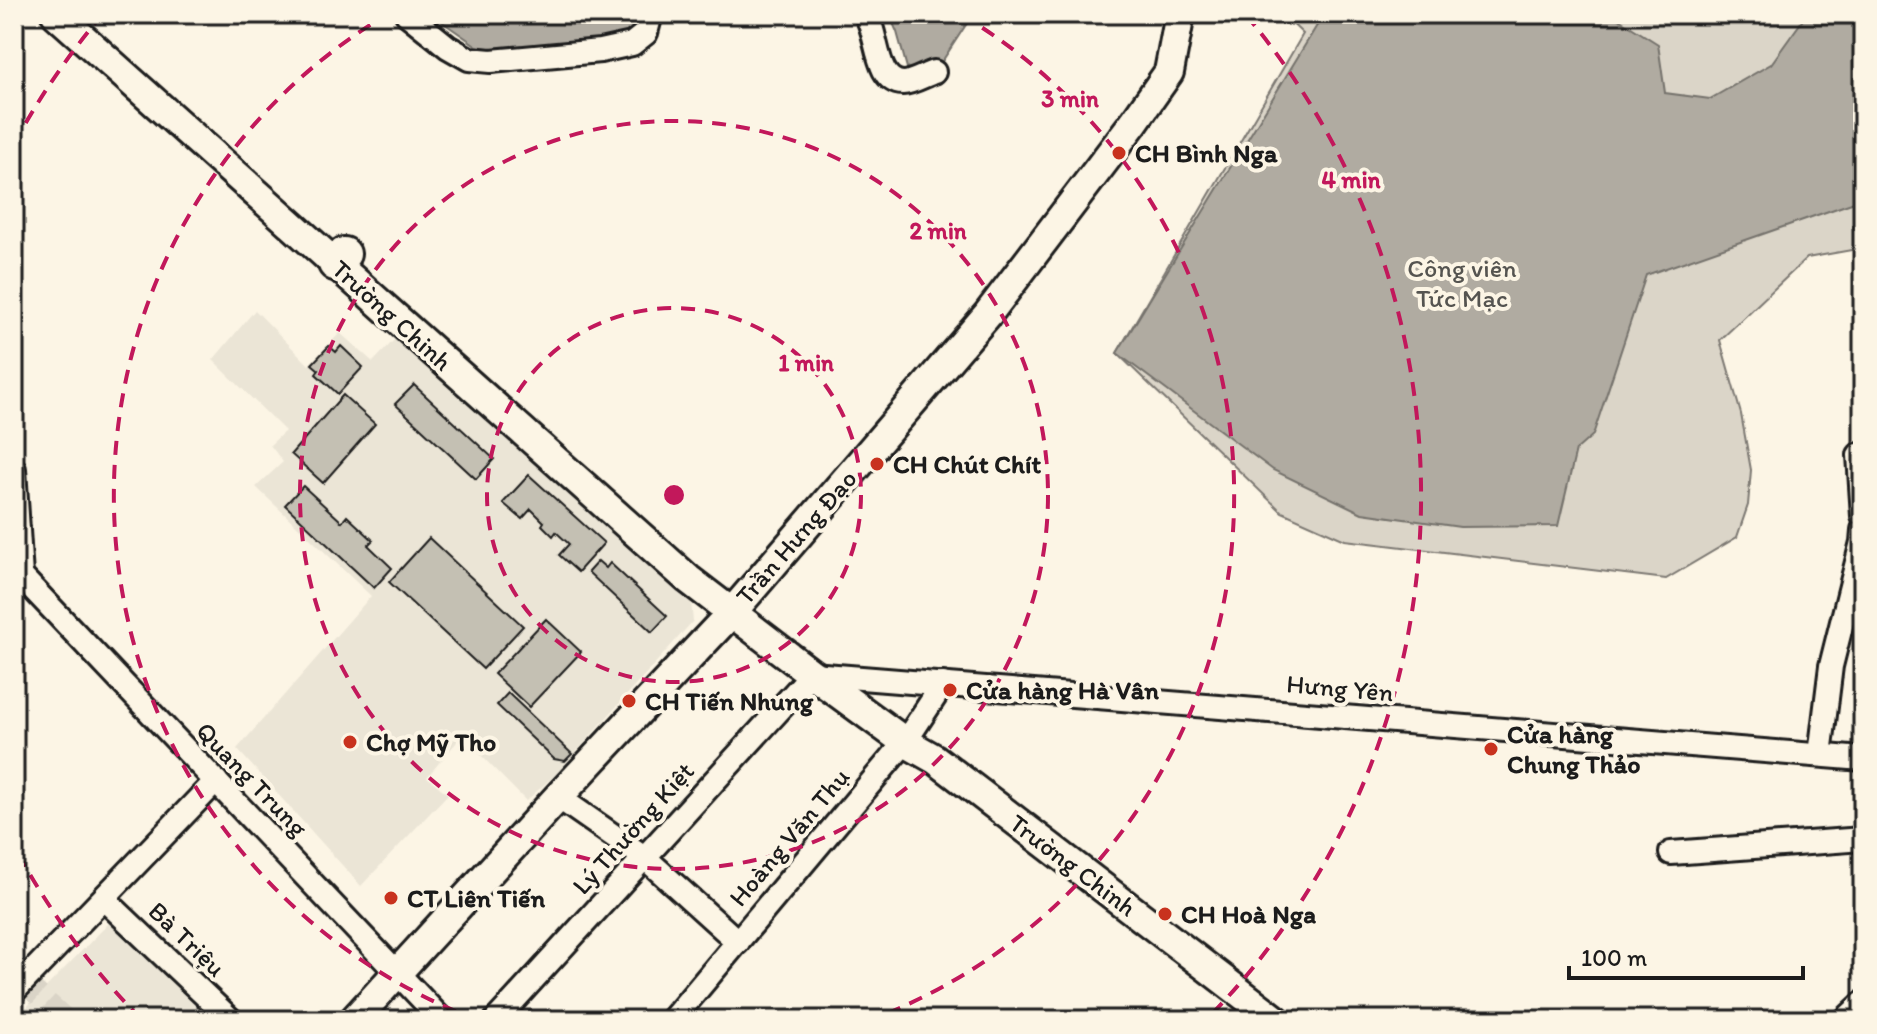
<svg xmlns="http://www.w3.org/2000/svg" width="1877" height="1034" viewBox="0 0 1877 1034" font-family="Itim,sans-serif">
<rect width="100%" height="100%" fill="#fcf5e5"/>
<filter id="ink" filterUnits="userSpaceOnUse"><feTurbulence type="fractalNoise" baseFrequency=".0125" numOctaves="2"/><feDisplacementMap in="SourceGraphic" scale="16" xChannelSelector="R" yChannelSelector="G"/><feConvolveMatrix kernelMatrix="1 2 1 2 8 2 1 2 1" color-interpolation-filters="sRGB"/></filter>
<g filter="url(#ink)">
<g fill="#ebe5d6">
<polygon points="255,310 309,365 340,333 373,362 396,338 691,602 693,621 558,772 526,801 462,736 427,777 448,794 361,886 237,749 371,596 256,487 283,462 270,445 285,431 213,360"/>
<polygon points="109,923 210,1020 14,1020"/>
</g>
<polygon fill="#dbd5c8" stroke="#7c7872" stroke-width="2" points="1282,14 1863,14 1863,248 1807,258 1720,340 1741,414 1751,470 1748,505 1737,537 1666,579 1345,540 1282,512 1117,353 1303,34"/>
<g fill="#b0aba1" stroke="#75726c" stroke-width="2">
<polygon points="431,14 641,14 629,38 515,53 477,46"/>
<polygon points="889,14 973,14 939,66 917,69 907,68 897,32"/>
<polygon points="1324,14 1614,14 1617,18 1658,44 1665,93 1710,99 1771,64 1807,14 1863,14 1863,199 1646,275 1593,435 1576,450 1558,526 1460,527 1362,513 1273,470 1117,353"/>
</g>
<g fill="#c4c0b3" stroke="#1c1c1c" stroke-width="2">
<polygon points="329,346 336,352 341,346 363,367 338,394 316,374 319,370 312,364"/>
<polygon points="414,385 494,459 476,479 395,404"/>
<polygon points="343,395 375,424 323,483 291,454"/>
<polygon points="529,475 604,543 578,572 559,555 569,544 556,532 553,536 542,525 544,522 531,509 522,519 503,503"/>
<polygon points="303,486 342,522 347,516 373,540 368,545 392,568 374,588 285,505"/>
<polygon points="429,538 523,626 483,669 389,582"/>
<polygon points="598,561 606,568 610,563 667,616 652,632 588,572"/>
<polygon points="546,619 581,652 529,707 494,674"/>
<polygon points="508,693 572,754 565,761 554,759 497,705"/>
</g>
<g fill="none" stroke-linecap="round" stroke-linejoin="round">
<polyline stroke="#dad4c7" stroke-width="22" stroke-dasharray="22 11" stroke-linecap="butt" points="23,981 66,1020"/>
<defs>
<g id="minor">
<polyline points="407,14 448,47 469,59 491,61 600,51 632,44 646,33 651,14"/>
<path d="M865,14c14,18 9,68 38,69 9,0 22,-8 31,-11"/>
<polyline points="1859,455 1863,516"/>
<polyline points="14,469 21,576"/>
<polyline points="21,576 442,1020"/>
<polyline points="1820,755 1831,666 1862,542 1863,530"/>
<polyline points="558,797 644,857 738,942"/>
<polyline points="1671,853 1863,839"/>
<polyline points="104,899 231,1020"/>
<polyline points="14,991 216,781"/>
<polyline points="496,1020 812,674 1863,759"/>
<polyline points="672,1020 905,742 943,684"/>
<polyline points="1845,1020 1863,1003"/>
</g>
<g id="major">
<polyline points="56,14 688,579 812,674 905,742 935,759 1276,1020"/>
<polyline points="354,1020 558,797 733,611 988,314 1134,122 1169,72 1180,14"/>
</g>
<polyline id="highway" points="335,264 344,254"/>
</defs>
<use href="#minor" stroke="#1c1c1c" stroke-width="28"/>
<use href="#major" stroke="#1c1c1c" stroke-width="34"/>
<use href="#highway" stroke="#1c1c1c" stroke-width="38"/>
<use href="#minor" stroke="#fcf5e5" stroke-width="22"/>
<use href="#major" stroke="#fcf5e5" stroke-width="28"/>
<use href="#highway" stroke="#fcf5e5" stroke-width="32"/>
</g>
</g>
<g fill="none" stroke="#c2185b" stroke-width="4" stroke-dasharray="14 10">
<circle cx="674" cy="495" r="187"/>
<circle cx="674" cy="495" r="374"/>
<path d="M478 1020A560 560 0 0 1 386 15M962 15A560 560 0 0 1 870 1020"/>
<path d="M141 1019A747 747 0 0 1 14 846M14 144A747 747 0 0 1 102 15M1246 15A747 747 0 0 1 1207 1019"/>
</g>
<g fill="#c8321e" stroke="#fcf5e5" stroke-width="3">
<circle cx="1119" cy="153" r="8"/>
<circle cx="877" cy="464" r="8"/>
<circle cx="950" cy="690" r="8"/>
<circle cx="629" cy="701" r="8"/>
<circle cx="350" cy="742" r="8"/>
<circle cx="1491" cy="749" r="8"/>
<circle cx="391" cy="898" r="8"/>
<circle cx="1165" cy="914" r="8"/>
</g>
<g text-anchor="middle" stroke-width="8" stroke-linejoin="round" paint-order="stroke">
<g font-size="26" font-weight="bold" fill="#1c1c1c" stroke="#fcf5e5" text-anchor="start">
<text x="1135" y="162">CH Bình Nga</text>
<text x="893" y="473">CH Chút Chít</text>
<text x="966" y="699">Cửa hàng Hà Vân</text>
<text x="645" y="710">CH Tiến Nhung</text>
<text x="1507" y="743">Cửa hàng<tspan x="1507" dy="30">Chung Thảo</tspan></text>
<text x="366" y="751">Chợ Mỹ Tho</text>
<text x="407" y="907">CT Liên Tiến</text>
<text x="1181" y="923">CH Hoà Nga</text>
</g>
<g font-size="26" fill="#555450" stroke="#fcf5e5">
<text x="1462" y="277">Công viên<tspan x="1462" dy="30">Tức Mạc</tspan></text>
</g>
<g font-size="26" fill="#1c1c1c" stroke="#fcf5e5">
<text transform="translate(392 315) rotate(42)" y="9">Trường Chinh</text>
<text transform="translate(796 537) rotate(-49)" y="9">Trần Hưng Đạo</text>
<text transform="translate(1340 688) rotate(5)" y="9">Hưng Yên</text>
<text transform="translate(252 779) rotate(46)" y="9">Quang Trung</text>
<text transform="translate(633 828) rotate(-48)" y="9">Lý Thường Kiệt</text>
<text transform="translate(789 837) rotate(-50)" y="9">Hoàng Văn Thụ</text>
<text transform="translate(1073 865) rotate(37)" y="9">Trường Chinh</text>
<text transform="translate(187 939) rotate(44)" y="9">Bà Triệu</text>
</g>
</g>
<circle cx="674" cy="495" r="12" fill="#c2185b" stroke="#fcf5e5" stroke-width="4"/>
<g font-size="24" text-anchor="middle" font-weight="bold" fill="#c2185b" stroke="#fcf5e5" stroke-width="8" stroke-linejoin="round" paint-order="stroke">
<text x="1070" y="107">3 min</text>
<text x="1351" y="188">4 min</text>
<text x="938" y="239">2 min</text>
<text x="806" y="371">1 min</text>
</g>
<rect width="1877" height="1034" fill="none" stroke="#fcf5e5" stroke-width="48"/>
<rect x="24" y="24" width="1829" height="986" fill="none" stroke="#1c1c1c" stroke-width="3" filter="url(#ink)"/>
<path d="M1569 966v12h234v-12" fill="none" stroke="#1c1c1c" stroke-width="4"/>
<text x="1581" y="966" font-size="24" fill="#1c1c1c" stroke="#fcf5e5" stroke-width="6" paint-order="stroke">100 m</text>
</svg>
